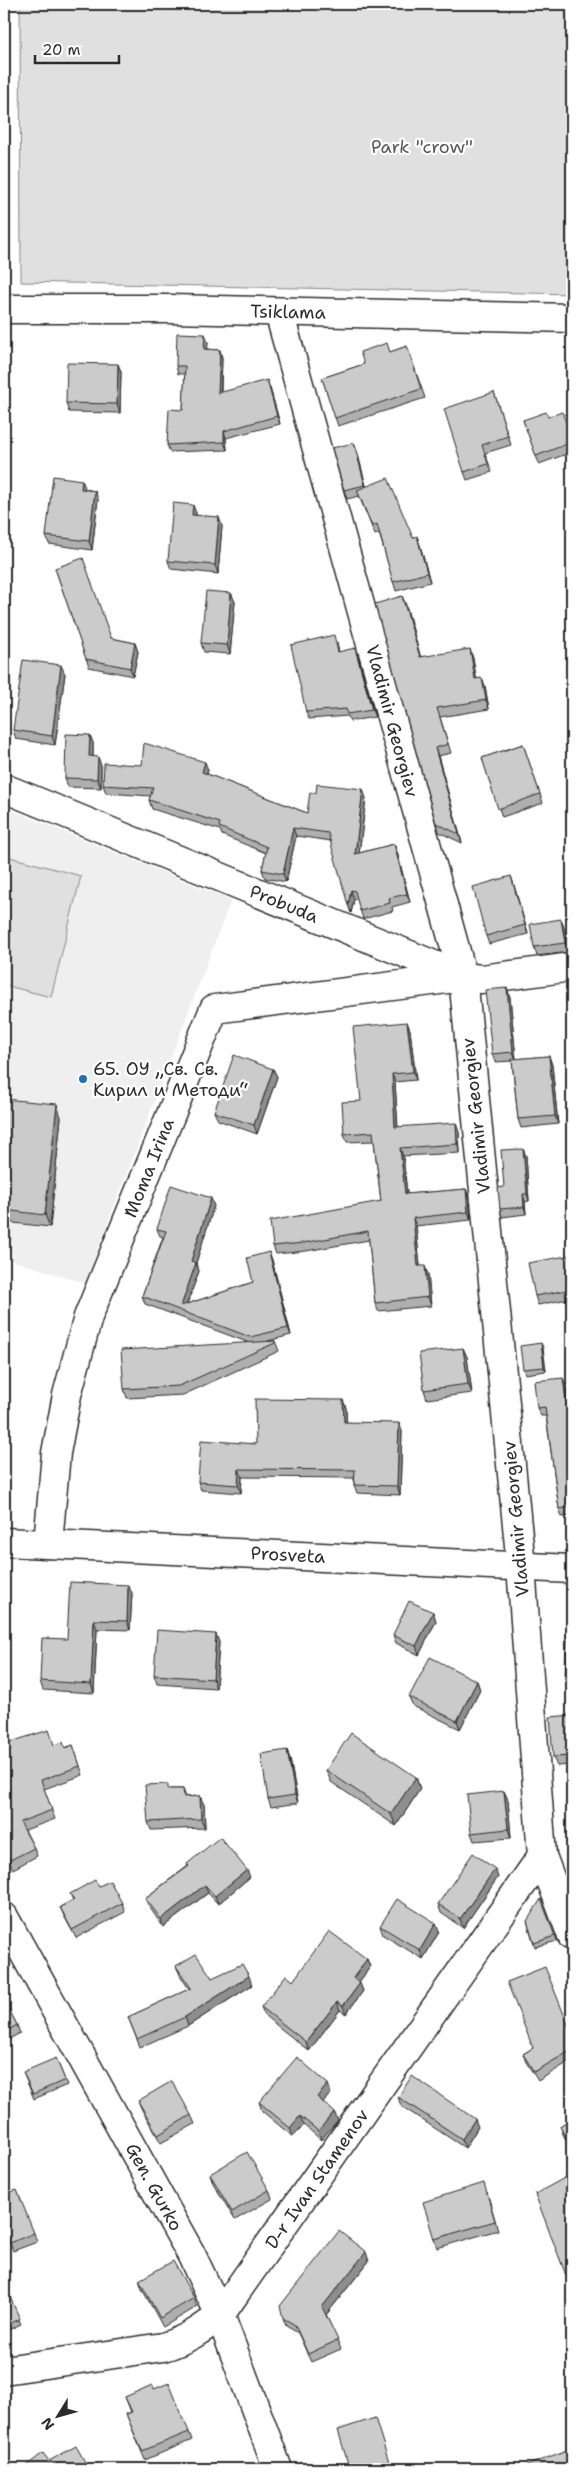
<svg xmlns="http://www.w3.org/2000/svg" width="576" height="2473" viewBox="0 0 576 2473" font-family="'Shantell Sans',sans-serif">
<rect width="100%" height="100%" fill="#fff"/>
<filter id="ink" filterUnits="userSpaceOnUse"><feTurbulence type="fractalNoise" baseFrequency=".02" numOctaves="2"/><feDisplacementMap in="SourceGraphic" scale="10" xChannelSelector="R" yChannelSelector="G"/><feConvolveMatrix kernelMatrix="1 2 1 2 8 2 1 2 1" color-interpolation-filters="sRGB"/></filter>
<g filter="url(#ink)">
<polygon fill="#efefef" points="4,807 231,900 85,1283 4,1258"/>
<g fill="#e0e0e0" stroke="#868686">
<polygon points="20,4 572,4 572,294 21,282"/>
<polygon points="6,856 81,876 51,997 4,985 4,864"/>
</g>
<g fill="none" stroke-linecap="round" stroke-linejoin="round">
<defs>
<g id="minor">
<polyline points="279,312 463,977 521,1566 542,1856 572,1936"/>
<polyline points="4,788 463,977 482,979 572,967"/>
<polyline points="4,1542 572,1569"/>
<polyline points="48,1544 56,1453 67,1395 88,1317 214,1009 463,977"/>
<polyline points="4,1917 191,2254 220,2315 278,2469"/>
<path d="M4,2370l159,-23c23,-7 39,-17 57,-32l322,-459"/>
</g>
<polyline id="tertiary" points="4,309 170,309 572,318"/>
</defs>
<use href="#minor" stroke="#2b2b2b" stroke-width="31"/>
<use href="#tertiary" stroke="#2b2b2b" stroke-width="31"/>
<use href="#minor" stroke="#fff" stroke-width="28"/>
<use href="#tertiary" stroke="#fff" stroke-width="28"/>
</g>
<g fill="#afafaf" stroke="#2b2b2b">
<polygon points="208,342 207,349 220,350 222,358 221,393 270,388 280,424 226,438 227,450 170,452 167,445 183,410 185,374 178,374 176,366"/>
<polygon points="407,346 425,398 338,426 322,378 364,364 390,352"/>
<polygon points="118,364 121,372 120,413 69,412 66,403"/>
<polygon points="494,392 511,445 485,453 492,472 467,480 464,472"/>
<polygon points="548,417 572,438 572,452 539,464 523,420"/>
<polygon points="357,451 366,487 420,545 430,582 396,591 379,533 375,535 359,496 347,499 344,490"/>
<polygon points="82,480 85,489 95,491 98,499 92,550 49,544 46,536"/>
<polygon points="196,513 196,515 222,526 218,574 171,569 168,561"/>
<polygon points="55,568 111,638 135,643 138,652 133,676 89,667"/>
<polygon points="231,593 235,602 230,654 204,652 201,643"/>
<polygon points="402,596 420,657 473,658 476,679 482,678 485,686 489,709 440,717 451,753 438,756 462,843 439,832 436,823"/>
<polygon points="337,642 339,652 358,656 375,717 350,721 348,716 309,719 306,712"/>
<polygon points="65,674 55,745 16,739 13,730"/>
<polygon points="90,735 93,743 93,756 101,765 101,788 68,787 65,778"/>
<polygon points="523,744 543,803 502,817 482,758"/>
<polygon points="208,770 207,774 307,813 366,798 359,853 394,844 397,852 410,902 392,907 393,911 363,919 357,899 354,899 351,913 331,841 296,836 286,882 265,878 262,870 266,853 222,835 220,830 152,809 149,800 151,796 106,793 103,785"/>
<polygon points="511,876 528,934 489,944 486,936"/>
<polygon points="564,927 569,952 537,956 534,947"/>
<polygon points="507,988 510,997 516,1059 549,1056 552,1065 558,1124 521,1128 518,1119 512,1061 495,1062 492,1054"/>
<polygon points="407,1022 410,1030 416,1080 395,1082 398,1127 459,1132 460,1153 403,1156 407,1194 466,1189 469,1197 471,1220 416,1226 420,1266 428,1274 431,1306 378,1311 375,1303 369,1240 306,1251 276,1254 273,1246 381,1201 374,1141 347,1142 344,1134"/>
<polygon points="273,1069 277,1077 257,1134 218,1120 214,1112"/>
<polygon points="4,1099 61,1117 50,1227 4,1222"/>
<polygon points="523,1149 526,1156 529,1201 525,1202 526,1214 502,1217 500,1209 504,1187"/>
<polygon points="214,1206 196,1263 199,1271 187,1304 253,1282 269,1252 272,1260 291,1335 268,1341 275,1341 279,1351 183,1395 127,1398 124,1389 247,1342 145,1304 142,1296 163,1237 160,1236 157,1229"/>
<polygon points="572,1255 572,1298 538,1305 535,1296"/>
<polygon points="541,1343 543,1348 546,1371 525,1374 523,1369"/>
<polygon points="463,1348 467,1357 472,1393 427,1399 424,1390"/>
<polygon points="567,1386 572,1430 572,1516 562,1517 559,1509 546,1416 541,1416 537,1408"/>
<polygon points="343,1400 346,1408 346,1422 402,1431 400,1495 357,1493 354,1485 354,1478 242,1477 241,1493 201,1490 198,1482 256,1444"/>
<polygon points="572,1580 572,1691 569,1691 565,1679"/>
<polygon points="132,1593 130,1630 97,1629 94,1693 43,1690 40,1681 67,1639"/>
<polygon points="433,1612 436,1621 419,1655 396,1643 393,1635"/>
<polygon points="219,1642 216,1688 157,1684 154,1675"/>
<polygon points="477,1681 480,1690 460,1729 413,1706 409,1697"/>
<polygon points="572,1715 572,1765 557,1766 553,1757"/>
<polygon points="4,1744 54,1745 65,1748 73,1745 83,1775 44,1789 55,1819 25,1830 34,1848 37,1856 13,1869 4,1852"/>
<polygon points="287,1750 290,1759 298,1803 271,1807 268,1799"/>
<polygon points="326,1770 416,1777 420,1789 396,1826 331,1782"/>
<polygon points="170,1789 183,1789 186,1797 200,1796 204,1805 205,1828 151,1830 148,1822"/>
<polygon points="504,1791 508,1800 511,1838 474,1841 471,1833"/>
<polygon points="187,1864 250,1877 218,1904 208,1893 163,1927 148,1905 145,1898 188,1866"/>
<polygon points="498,1877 463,1928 441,1913 438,1904"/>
<polygon points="99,1886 122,1903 125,1912 76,1938 64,1916 60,1907 73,1900 70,1894"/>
<polygon points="527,1921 555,1936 557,1941 535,1947"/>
<polygon points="380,1926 439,1932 423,1959 383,1935"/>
<polygon points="367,1959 370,1967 359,1982 363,1991 346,2014 340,2010 309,2051 265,2016 261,2007 293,1981"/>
<polygon points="176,1966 212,1978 252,1985 188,2026 140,2047 128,2017 189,1989 180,1975"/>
<polygon points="4,2000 17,2025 20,2033 4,2042"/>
<polygon points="572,2025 572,2060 538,2081 526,2062 523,2054"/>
<polygon points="56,2058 67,2085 34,2099 25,2077"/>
<polygon points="331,2093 323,2102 334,2112 338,2120 321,2140 304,2125 293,2137 262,2111 259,2102"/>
<polygon points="398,2097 478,2127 465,2148 401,2106"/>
<polygon points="138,2101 191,2115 195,2124 161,2143 142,2110"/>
<polygon points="572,2118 572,2152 563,2134 560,2126"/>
<polygon points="210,2174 269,2190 272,2199 235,2220 213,2183"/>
<polygon points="11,2192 34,2233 37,2242 13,2251 4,2228"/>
<polygon points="487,2192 498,2230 437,2248 434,2239"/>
<polygon points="369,2261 326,2315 341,2349 311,2362 298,2333 286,2326 283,2318"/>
<polygon points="139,2280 194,2298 197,2307 163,2327 142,2289"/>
<polygon points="4,2289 21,2324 4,2332"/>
<polygon points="154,2389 189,2432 192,2440 145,2460 126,2414 131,2412 125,2397"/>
</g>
<g fill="#8e8e8e" stroke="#2b2b2b">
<polygon points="205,334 208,342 207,357 204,349"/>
<polygon points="220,350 222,358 220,401 218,393"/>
<polygon points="118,364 121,372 120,413 117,404"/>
<polygon points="267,380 270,388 280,424 277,416"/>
<polygon points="224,431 226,438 227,450 224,442"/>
<polygon points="354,443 357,451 368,493 365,485"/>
<polygon points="82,480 85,488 84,498 81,489"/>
<polygon points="95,491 98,499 92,550 89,541"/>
<polygon points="193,505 196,513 196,523 192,515"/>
<polygon points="219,517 222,526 218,574 215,565"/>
<polygon points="417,536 420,545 430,582 427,573"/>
<polygon points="231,593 235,602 230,654 227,645"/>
<polygon points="402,596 406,605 423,665 420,657"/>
<polygon points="135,643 138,652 133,676 130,668"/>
<polygon points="355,648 358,656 375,717 372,710"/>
<polygon points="470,649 473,658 478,687 475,679"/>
<polygon points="61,665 65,674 55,745 52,736"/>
<polygon points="482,678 485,686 489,709 486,700"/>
<polygon points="90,735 93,743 93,765 89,756"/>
<polygon points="435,748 438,756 462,843 459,834"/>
<polygon points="98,757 101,765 101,788 97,779"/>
<polygon points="205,762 208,770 205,780 202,772"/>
<polygon points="363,789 366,798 358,862 355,854"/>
<polygon points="293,828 296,836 286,882 283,874"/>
<polygon points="394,844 397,852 410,902 407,894"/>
<polygon points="511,876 514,885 528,934 525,925"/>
<polygon points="351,890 354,899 351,913 348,905"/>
<polygon points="561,919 564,927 569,952 565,943"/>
<polygon points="507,988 510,997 516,1060 513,1052"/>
<polygon points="407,1022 410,1030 416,1080 413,1072"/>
<polygon points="549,1056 552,1065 558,1124 555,1116"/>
<polygon points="273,1069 277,1077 257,1134 254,1125"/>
<polygon points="392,1074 395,1082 398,1135 395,1127"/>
<polygon points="57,1104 61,1117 50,1227 45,1215"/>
<polygon points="456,1123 459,1132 460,1153 457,1144"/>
<polygon points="400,1148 403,1156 408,1202 405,1194"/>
<polygon points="523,1149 526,1156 529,1201 527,1194"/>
<polygon points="466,1189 469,1197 471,1220 468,1212"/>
<polygon points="523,1194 525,1202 526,1214 524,1207"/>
<polygon points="211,1198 214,1206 194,1269 191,1261"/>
<polygon points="413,1218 416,1226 421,1275 418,1266"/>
<polygon points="269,1252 272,1260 291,1335 288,1328"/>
<polygon points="196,1263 199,1271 184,1312 181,1306"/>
<polygon points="425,1266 428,1274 431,1306 428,1297"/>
<polygon points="541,1343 543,1348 546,1371 544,1367"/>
<polygon points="463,1348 467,1357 472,1393 468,1384"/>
<polygon points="563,1378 567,1386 572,1430 572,1446"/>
<polygon points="343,1400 346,1408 347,1430 344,1422"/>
<polygon points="399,1423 402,1431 400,1495 397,1486"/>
<polygon points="239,1469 242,1477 241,1493 238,1485"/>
<polygon points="128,1585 132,1593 130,1630 127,1621"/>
<polygon points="433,1612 436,1621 419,1655 416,1646"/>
<polygon points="94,1620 97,1629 94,1693 91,1684"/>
<polygon points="216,1634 219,1642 216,1688 213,1679"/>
<polygon points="477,1681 480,1690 460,1729 457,1721"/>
<polygon points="287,1750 290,1759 298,1803 295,1795"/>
<polygon points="416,1777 420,1789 396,1826 391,1814"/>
<polygon points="504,1791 508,1800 511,1838 508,1829"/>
<polygon points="200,1796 204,1805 205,1828 201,1819"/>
<polygon points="495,1869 498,1877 463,1928 460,1919"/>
<polygon points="247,1870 250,1877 218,1904 215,1896"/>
<polygon points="205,1885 208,1893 163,1927 161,1919"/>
<polygon points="436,1923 439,1932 423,1959 420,1950"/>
<polygon points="367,1959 370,1967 356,1986 353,1978"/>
<polygon points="249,1976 252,1985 188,2026 185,2017"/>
<polygon points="360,1983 363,1991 346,2014 343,2006"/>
<polygon points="337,2002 340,2010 309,2051 306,2042"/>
<polygon points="328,2084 331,2093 321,2105 317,2097"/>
<polygon points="334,2112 338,2120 321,2140 318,2131"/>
<polygon points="300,2116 304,2125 293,2137 290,2128"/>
<polygon points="475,2119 478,2127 465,2148 462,2139"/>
<polygon points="366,2252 369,2261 325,2316 322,2307"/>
</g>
<g fill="#cbcbcb" stroke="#2b2b2b">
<polygon points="177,333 205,334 204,349 220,350 218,393 267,380 277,416 224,431 224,442 167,445 169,409 183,410 185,366 176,366"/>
<polygon points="387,343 390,352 407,346 421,389 335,418 322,378 364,364 360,352"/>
<polygon points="67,363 118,364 117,404 66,403"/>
<polygon points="494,392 508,436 482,445 488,464 464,472 444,409"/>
<polygon points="546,412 548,417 562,412 572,438 572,442 536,456 523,420"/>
<polygon points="354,443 365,485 344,490 332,448"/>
<polygon points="53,476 82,480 81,489 95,491 89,541 46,536"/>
<polygon points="388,478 413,538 417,536 427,573 393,582 377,524 372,526 357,490"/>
<polygon points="173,503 193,505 192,515 219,517 215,565 168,561"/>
<polygon points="83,558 111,638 135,643 130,668 86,659 55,568"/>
<polygon points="206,591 231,593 227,645 201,643"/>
<polygon points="402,596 420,657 470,649 475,679 482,678 486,700 437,708 448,744 435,748 459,834 436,823 375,604"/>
<polygon points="334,635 338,652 355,648 372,710 347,714 346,709 306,712 291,645"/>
<polygon points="23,660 61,665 52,736 13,730"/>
<polygon points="66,734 90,735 89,756 98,757 97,779 65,778"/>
<polygon points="144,743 205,762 202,772 307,813 310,792 316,793 317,784 363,789 355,854 394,844 407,894 389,898 390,903 360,911 355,891 351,890 348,905 328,833 293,828 283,874 262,870 267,847 219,827 220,823 149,800 153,788 103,785 104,763 142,765"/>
<polygon points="523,744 540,794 498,809 482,758"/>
<polygon points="511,876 525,925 486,936 473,887"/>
<polygon points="561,919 565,943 534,947 530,924"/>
<polygon points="507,988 513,1052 492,1054 485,990"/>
<polygon points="407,1022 413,1072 392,1074 395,1127 456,1123 457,1144 400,1148 405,1194 466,1189 468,1212 413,1218 418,1266 425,1266 428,1297 375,1303 368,1231 303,1243 273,1246 270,1221 381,1201 373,1132 344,1134 342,1102 361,1101 353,1027"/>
<polygon points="234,1055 273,1069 254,1125 214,1112"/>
<polygon points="549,1056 555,1116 518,1119 512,1059"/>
<polygon points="4,1099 57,1104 45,1215 4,1210"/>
<polygon points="523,1149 527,1194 523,1194 524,1207 500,1209 498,1188 504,1187 501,1150"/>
<polygon points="171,1185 211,1198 191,1261 196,1263 181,1306 253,1282 247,1258 269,1252 288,1328 250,1337 142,1296 166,1231 157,1229"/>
<polygon points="572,1255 572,1289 535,1296 528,1263"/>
<polygon points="275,1341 275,1343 179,1386 124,1389 121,1350"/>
<polygon points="541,1343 544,1367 523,1369 520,1346"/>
<polygon points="463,1348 468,1384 424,1390 419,1353"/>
<polygon points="563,1378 572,1446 572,1507 559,1509 545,1407 537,1408 534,1381"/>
<polygon points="255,1399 343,1400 344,1422 399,1423 397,1486 354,1485 355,1470 239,1469 238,1485 198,1482 201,1440 256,1444"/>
<polygon points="570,1580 572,1580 572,1680 565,1679"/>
<polygon points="70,1582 128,1585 127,1621 94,1620 91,1684 40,1681 42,1638 67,1639"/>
<polygon points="409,1601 433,1612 416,1646 393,1635"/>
<polygon points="157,1630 216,1634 213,1679 154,1675"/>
<polygon points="430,1657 477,1681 457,1721 409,1697"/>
<polygon points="572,1715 572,1756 553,1757 550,1717"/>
<polygon points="49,1730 54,1745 63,1742 65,1748 73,1745 80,1766 41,1780 52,1810 20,1822 34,1848 10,1860 4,1849 4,1744"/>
<polygon points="351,1733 416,1777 391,1814 326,1770"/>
<polygon points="287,1750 295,1795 268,1799 261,1754"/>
<polygon points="168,1784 168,1789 183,1789 184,1797 200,1796 201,1819 148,1822 145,1785"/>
<polygon points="504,1791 508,1829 471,1833 467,1795"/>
<polygon points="220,1837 247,1870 215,1896 205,1885 161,1919 145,1898 189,1866 187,1864"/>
<polygon points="473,1853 495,1869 460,1919 438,1904"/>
<polygon points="572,1858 572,1874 566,1861"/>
<polygon points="95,1880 99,1886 110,1881 122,1903 72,1930 60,1907 74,1900 70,1894"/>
<polygon points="397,1899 436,1923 420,1950 380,1926"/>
<polygon points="541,1899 555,1936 534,1943 527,1921"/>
<polygon points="329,1931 367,1959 353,1978 360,1983 343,2006 337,2002 306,2042 261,2007 286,1975 293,1981"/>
<polygon points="196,1954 212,1978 242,1964 249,1976 185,2017 137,2039 128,2017 191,1988 176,1966"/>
<polygon points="545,1967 569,2027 572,2025 572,2050 534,2072 523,2054 533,2048 507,1982"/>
<polygon points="4,2000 17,2025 4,2032"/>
<polygon points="297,2057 328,2084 317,2097 334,2112 318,2131 300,2116 290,2128 259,2102"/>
<polygon points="56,2058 65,2080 33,2094 23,2072"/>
<polygon points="412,2076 475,2119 462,2139 398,2097"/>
<polygon points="172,2081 191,2115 158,2135 138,2101"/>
<polygon points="572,2118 572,2150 560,2126"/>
<polygon points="247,2152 269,2190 232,2212 210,2174"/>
<polygon points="570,2175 572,2179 572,2291 535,2194"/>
<polygon points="4,2176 11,2192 17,2190 34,2233 10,2243 4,2228"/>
<polygon points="484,2183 495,2221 434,2239 423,2202"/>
<polygon points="339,2231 366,2252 322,2307 338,2340 308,2354 295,2325 283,2318 280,2306"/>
<polygon points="173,2261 194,2298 160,2318 139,2280"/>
<polygon points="6,2288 20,2319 4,2326 4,2289"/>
<polygon points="169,2383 189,2432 142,2451 126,2414 132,2412 125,2397 152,2385 154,2389"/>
<polygon points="375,2418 391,2469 352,2469 351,2466 349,2467 338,2430"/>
<polygon points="76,2446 89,2469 22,2469 43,2453 49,2461"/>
<polygon points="572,2448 572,2469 522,2469 521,2468"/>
</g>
</g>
<circle fill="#1f6fb2" stroke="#fff" stroke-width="2" cx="83" cy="1079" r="5"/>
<g text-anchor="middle" stroke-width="4.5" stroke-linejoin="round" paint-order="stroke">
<g font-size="18" fill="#585858" stroke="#fff">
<text x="422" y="153">Park "crow"</text>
</g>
<g font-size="18" fill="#2b2b2b" stroke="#fff">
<text transform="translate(288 312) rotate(1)" y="6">Tsiklama</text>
<text transform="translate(392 721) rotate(75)" y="6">Vladimir Georgiev</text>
<text transform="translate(284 904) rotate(22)" y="6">Probuda</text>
<text transform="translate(476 1116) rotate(-96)" y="6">Vladimir Georgiev</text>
<text transform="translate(149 1168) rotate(-68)" y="6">Moma Irina</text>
<text transform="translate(516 1519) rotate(-95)" y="6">Vladimir Georgiev</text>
<text transform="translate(288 1555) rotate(3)" y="6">Prosveta</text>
<text transform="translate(317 2179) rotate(-55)" y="6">D-r Ivan Stamenov</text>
<text transform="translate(154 2187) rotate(61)" y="6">Gen. Gurko</text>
</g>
<g font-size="18" fill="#2b2b2b" stroke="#fff" text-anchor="start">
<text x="93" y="1075">65. ОУ „Св. Св.<tspan x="93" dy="21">Кирил и Методи“</tspan></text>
</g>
</g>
<rect width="576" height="2473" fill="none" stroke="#fff" stroke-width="20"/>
<rect x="10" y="10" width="556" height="2453" fill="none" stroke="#2b2b2b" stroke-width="2" filter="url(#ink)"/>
<g transform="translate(58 2416) rotate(233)" stroke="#ffffff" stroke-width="4" paint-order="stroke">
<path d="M0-4L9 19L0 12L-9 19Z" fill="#2b2b2b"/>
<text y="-8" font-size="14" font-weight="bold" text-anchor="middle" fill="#2b2b2b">N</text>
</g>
<path d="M35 55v8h84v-8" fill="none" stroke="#2b2b2b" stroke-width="2.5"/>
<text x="42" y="55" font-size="15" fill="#2b2b2b" stroke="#ffffff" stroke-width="4" paint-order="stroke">20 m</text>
</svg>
